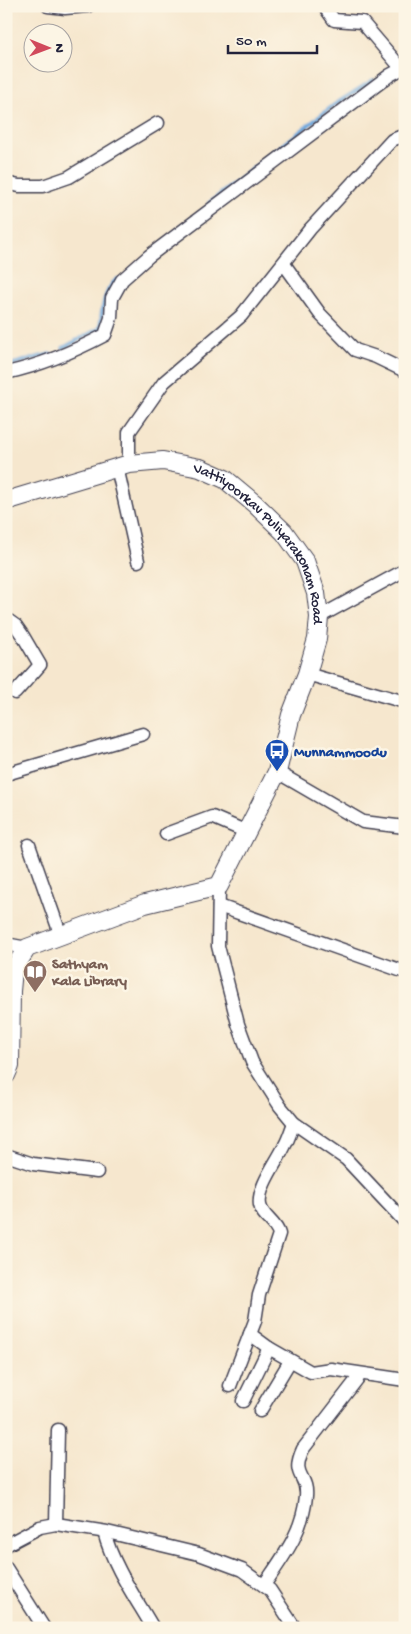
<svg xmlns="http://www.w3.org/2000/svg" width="411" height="1634" viewBox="0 0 411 1634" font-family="'Gochi Hand',sans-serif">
<rect width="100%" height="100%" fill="#fcf5e5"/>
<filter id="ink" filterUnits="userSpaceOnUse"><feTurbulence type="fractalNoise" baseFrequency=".02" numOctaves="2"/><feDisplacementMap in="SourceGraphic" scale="10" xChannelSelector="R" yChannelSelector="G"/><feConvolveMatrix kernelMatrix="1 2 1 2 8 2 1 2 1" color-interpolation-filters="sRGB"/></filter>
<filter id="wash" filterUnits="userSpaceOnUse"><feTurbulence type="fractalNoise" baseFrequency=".0096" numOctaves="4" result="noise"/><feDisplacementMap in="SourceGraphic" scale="20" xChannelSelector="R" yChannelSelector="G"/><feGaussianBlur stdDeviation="1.12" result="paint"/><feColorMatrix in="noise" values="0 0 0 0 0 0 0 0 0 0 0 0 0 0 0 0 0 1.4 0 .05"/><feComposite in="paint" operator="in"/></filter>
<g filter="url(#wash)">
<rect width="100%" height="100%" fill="#f6e7ce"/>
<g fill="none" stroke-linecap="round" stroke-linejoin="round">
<g stroke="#6da7dd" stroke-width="4">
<polyline points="209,203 334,105 373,80"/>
<path d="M63,348l37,-20c2,-17 3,-37 17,-49"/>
<polyline points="6,366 50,354"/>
</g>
</g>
</g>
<g filter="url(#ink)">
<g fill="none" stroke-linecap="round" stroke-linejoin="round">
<defs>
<g id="minor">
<polyline points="48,6 65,8 88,6"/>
<polyline points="324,6 334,20 362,22 402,69"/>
<polyline points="6,183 19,186 43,186 69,177 158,123"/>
<polyline points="284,264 320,314 355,350 376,357 405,371"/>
<path d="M6,373c36,-8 67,-21 99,-38l6,-17 1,-20 10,-18 27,-24 241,-181 15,-8"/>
<polyline points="129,464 129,432 164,382 241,316 310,229 392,140 405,135"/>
<polyline points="117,467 138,561"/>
<polyline points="319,617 405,570"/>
<polyline points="6,622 9,621 16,626 23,636 40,665 15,693"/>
<polyline points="307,674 405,702"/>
<polyline points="277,772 363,822 405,827"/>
<polyline points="6,774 143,734"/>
<polyline points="166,834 212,817 247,832"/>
<polyline points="29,845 61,936"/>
<polyline points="219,886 218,946 238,1024 252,1062 280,1106 294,1123 346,1159 405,1222"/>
<polyline points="219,906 405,972"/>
<polyline points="6,944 27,948"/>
<polyline points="6,1155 33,1164 97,1172"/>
<polyline points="250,1334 269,1348 311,1372 331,1369 405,1380"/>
<path d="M230,1386l25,-65 4,-26 20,-61c-3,-12 -17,-17 -19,-29 -3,-18 18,-44 25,-60 4,-7 6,-15 9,-22"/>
<polyline points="243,1401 269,1348"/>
<polyline points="260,1411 290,1361"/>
<polyline points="56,1524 58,1430"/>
<path d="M104,1532c9,34 31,65 49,96"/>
<polyline points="6,1545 40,1527 56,1524 107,1532 199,1554 242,1570 270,1590 295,1628"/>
<polyline points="6,1568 44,1628"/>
<path d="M264,1585c19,-28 39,-53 42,-89 2,-22 -16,-19 -3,-47l55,-71"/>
</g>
<g id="secondary">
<path id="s1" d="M6,501l123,-37 34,-3 37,7 25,11 30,25 29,28 21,29 11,32 3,24 -2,22 -10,35 -16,41 -14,57 -58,114 -74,18 -118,44 -14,22 -2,21 -1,75 -4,9"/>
</g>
</defs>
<use href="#minor" stroke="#424051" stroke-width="15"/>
<use href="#secondary" stroke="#424051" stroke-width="20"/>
<use href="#minor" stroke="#fff" stroke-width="12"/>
<use href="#secondary" stroke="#fff" stroke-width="18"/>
</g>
</g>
<defs>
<symbol id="bus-pin" viewBox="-11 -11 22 30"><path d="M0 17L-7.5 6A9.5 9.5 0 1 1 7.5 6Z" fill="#1a4fb4" stroke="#fcf5e5"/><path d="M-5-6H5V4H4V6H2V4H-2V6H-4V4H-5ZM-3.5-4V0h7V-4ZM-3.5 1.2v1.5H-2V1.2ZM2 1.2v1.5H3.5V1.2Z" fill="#fff"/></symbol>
<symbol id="library-pin" viewBox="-11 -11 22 30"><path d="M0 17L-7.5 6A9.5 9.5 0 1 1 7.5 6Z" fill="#8d6e63" stroke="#fcf5e5"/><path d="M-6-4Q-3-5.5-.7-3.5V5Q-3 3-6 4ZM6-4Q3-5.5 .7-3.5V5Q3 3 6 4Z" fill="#fff"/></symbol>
</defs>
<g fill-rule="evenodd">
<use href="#bus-pin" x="263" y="737" width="28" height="38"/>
<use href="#library-pin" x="21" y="958" width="28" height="38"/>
</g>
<g text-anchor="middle" stroke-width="5" stroke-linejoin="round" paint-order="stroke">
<g font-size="15" fill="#22223b" stroke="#fcf5e5">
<text dy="5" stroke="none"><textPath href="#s1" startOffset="301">Vattiyoorkav Puliyarakonam Road</textPath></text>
</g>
<g font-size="15" font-weight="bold" fill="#164399" stroke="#fcf5e5" text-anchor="start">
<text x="294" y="756">Munnammoodu</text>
</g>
<g font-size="15" font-weight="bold" fill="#785e54" stroke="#fcf5e5" text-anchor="start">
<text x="52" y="968">Sathyam<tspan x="52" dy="17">Kala Library</tspan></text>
</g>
</g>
<rect width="411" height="1634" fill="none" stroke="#fcf5e5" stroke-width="25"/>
<g transform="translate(48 48) rotate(91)"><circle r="24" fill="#fcf5e5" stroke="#a5a1a1"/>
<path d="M0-4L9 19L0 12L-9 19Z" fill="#d1495b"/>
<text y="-8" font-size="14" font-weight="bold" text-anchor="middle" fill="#22223b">N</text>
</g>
<path d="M228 45v8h89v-8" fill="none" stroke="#22223b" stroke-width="2.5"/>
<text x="236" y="45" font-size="15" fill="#22223b" stroke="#fcf5e5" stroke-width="4" paint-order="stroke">50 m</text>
</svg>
